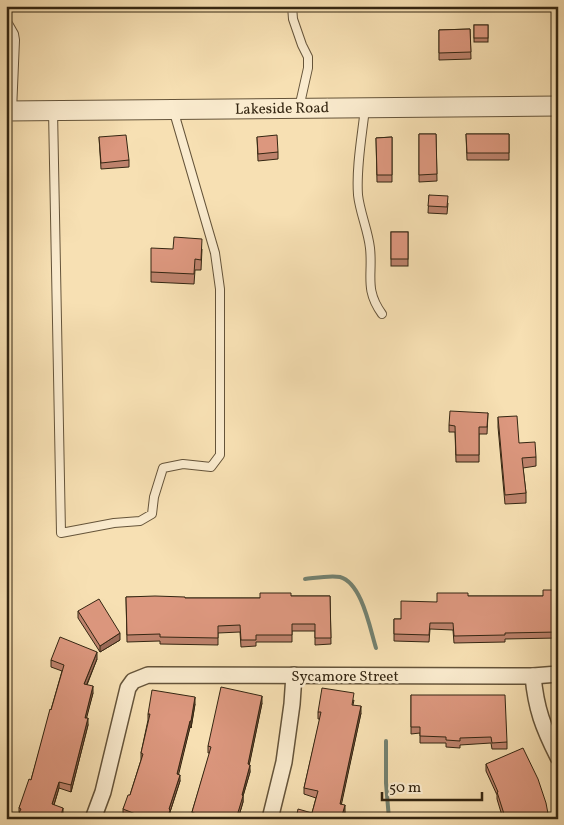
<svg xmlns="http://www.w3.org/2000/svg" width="564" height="825" viewBox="0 0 564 825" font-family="Vollkorn,serif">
<rect width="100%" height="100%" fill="#f7e0b3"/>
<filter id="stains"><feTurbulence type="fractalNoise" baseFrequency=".004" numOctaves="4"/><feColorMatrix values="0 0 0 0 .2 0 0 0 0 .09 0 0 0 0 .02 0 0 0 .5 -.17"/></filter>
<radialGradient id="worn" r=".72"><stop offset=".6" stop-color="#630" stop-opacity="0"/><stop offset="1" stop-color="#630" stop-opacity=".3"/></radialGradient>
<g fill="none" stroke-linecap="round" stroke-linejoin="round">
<g stroke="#738170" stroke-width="4">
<path d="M305,579c10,-1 25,-4 35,-2 22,6 30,52 36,71"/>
<polyline points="386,741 386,783 389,819"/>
</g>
<defs>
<g id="service">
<polyline points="292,6 293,19 302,45 308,57 308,68 299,108"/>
<polyline points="6,20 14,34 15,40 12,111"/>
<path d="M365,108c-3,28 -9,59 -7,87 2,18 10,35 12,53 3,27 -6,41 12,66"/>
<polyline points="53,110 61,533 114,523 140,521 152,514 154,497 163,468 183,464 211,467 220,455 220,289 215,253 173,109"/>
</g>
<g id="minor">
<path d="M533,676c3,33 10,51 25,81"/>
<polyline points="93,819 103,792 128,688 133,681 148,675 533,676 558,674"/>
<polyline points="270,819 284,762 292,704 294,675"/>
</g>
<polyline id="tertiary" points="6,111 558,106"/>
</defs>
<use href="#service" stroke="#65543a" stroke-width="10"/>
<use href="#minor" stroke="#65543a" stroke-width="18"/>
<use href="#tertiary" stroke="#65543a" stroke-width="21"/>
<use href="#service" stroke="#faebce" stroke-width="8"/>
<use href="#minor" stroke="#faebce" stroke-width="15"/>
<use href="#tertiary" stroke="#faebce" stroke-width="19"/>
</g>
<g fill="#bd826c" stroke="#342612">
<rect x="474" y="25" width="14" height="17"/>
<polygon points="470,29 471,59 439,60 439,30"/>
<polygon points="419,134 436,134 437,181 419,182"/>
<polygon points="466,134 509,134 509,160 467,160"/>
<polygon points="99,137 129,160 129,167 101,169"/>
<polygon points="257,137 278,152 278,159 258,161"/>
<polygon points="392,137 392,182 377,182 376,138"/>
<polygon points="429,195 448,203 447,214 428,213"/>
<rect x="391" y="232" width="17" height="34"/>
<polygon points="173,249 202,249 201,270 195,270 194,284 151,282 151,272"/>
<polygon points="488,413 487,434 479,434 479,462 456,462 455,432 449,432 449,425"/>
<polygon points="498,417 519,443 536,457 536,466 523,468 526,493 526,503 505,504 498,427"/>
<polygon points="558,590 558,638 505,639 505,642 454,643 453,630 430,629 429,642 394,641 394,619 401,619 437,602 468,596 543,596"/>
<polygon points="291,596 330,596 331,644 315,645 315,631 292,631 292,642 256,642 256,646 241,647 240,632 218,633 218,645 160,644 160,641 127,642 126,597 185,598 260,598"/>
<polygon points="78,611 120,640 100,652 78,618"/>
<polygon points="97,659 87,685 93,693 86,718 88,725 71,792 59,788 54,805 63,815 19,812 19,808 31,780 62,671 51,667 51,660"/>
<polygon points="411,695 507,742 507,749 492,749 491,743 460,745 460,748 446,747 446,743 420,743 420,733 411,734"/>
<polygon points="354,700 353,705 361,713 341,804 345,812 343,819 296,819 312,813 316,798 304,794 304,788 320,719 318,719 318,712"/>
<polygon points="262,703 249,765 250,772 243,796 243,802 238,819 192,819 192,812 210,753 208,753 208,746"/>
<polygon points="195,704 191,728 190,727 178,774 180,781 170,812 170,819 130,819 123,816 123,809 130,795 141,760 141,753 148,720 148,714"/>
<polygon points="486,764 549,819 503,819 497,799 497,795 486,771"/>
</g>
<g fill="#9a6a58" stroke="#342612">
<polygon points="120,633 120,640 100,652 100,646"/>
<polygon points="97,652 97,659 84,691 84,684"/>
<polygon points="93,686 93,693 85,724 85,718"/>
<polygon points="262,696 262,703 248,771 248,764"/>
<polygon points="195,697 195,704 191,728 191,721"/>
<polygon points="361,706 361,713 340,811 340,804"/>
<polygon points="88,718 88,725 71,792 71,785"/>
<polygon points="190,721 190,727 177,781 177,774"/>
<polygon points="250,765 250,772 243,796 243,802 238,819 236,819"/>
<polygon points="180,775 180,781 170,812 170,819 167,819 169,809"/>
<polygon points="59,782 59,788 52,811 52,804"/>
<polygon points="345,805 345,812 343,819 341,819"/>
<polygon points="63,808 63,815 62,819 60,819"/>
<polygon points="509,815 509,819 505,819 505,817"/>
</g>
<g fill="#dc977e" stroke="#342612">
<rect x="474" y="25" width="14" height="13"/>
<polygon points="470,29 471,52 439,53 439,30"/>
<polygon points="419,134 436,134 437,174 419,175"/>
<polygon points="466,134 509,134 509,153 467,153"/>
<polygon points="126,135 129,160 101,163 99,137"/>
<polygon points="277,135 278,152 258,154 257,137"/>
<polygon points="392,137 392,175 377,175 376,138"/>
<polygon points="429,195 448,196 447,207 428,206"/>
<rect x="391" y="232" width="17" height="27"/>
<polygon points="174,237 202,239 201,260 195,259 194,274 151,272 151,248 173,249"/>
<polygon points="450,411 488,413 487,427 479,427 479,455 456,455 455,426 449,425"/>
<polygon points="517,416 519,443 535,442 536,457 522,458 526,493 505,495 498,417"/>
<polygon points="543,590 558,590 558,632 505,633 505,635 454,636 453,623 430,623 429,635 394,634 394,619 401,619 401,601 437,602 437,593 468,593 468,596 543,596"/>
<polygon points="260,593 291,593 291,596 330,596 331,638 315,638 315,624 292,624 292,635 256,635 256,640 241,640 240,625 218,626 218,638 160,637 160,634 127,635 126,597 155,596 185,597 185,598 260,598"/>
<polygon points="99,599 120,633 100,646 78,611"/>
<polygon points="60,637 97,652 84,684 93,686 85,718 88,718 71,785 59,782 52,804 63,808 60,819 16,819 21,809 19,808 29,779 31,780 50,709 51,710 64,665 51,660"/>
<polygon points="221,687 262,696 248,764 250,765 242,795 243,796 236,819 194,819 196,814 192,812 211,747 208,746"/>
<polygon points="322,688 354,693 352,705 361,706 340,804 345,805 341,819 296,819 298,809 312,813 318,791 304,788 321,712 318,712"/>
<polygon points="152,690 195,697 191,721 190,721 177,774 180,775 169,809 170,810 167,819 137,819 138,815 123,809 128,795 130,795 143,754 141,753 150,714 148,714"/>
<polygon points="411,695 505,695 507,742 492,743 491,737 460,738 460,741 446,740 446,737 420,736 420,727 411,727"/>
<polygon points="523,748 538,779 546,803 549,819 510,819 509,815 505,817 497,792 498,792 486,764"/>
</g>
<g text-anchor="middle" stroke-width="5" stroke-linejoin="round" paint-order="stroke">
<g font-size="15" fill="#342612" stroke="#faebce">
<text transform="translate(282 108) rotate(-1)" y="5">Lakeside Road</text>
<text x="345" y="681">Sycamore Street</text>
</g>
</g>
<rect width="564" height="825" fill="none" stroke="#f7e0b3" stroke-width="25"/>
<rect x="8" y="8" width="549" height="810" fill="none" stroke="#342612" stroke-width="2.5"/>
<rect x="12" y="12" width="539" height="800" fill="none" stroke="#342612"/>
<path d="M382 792v8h100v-8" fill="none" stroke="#342612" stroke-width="2.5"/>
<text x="389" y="792" font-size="15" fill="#342612" stroke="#faebce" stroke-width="4" paint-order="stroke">50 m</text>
<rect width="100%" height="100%" filter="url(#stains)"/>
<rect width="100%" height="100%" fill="url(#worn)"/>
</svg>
